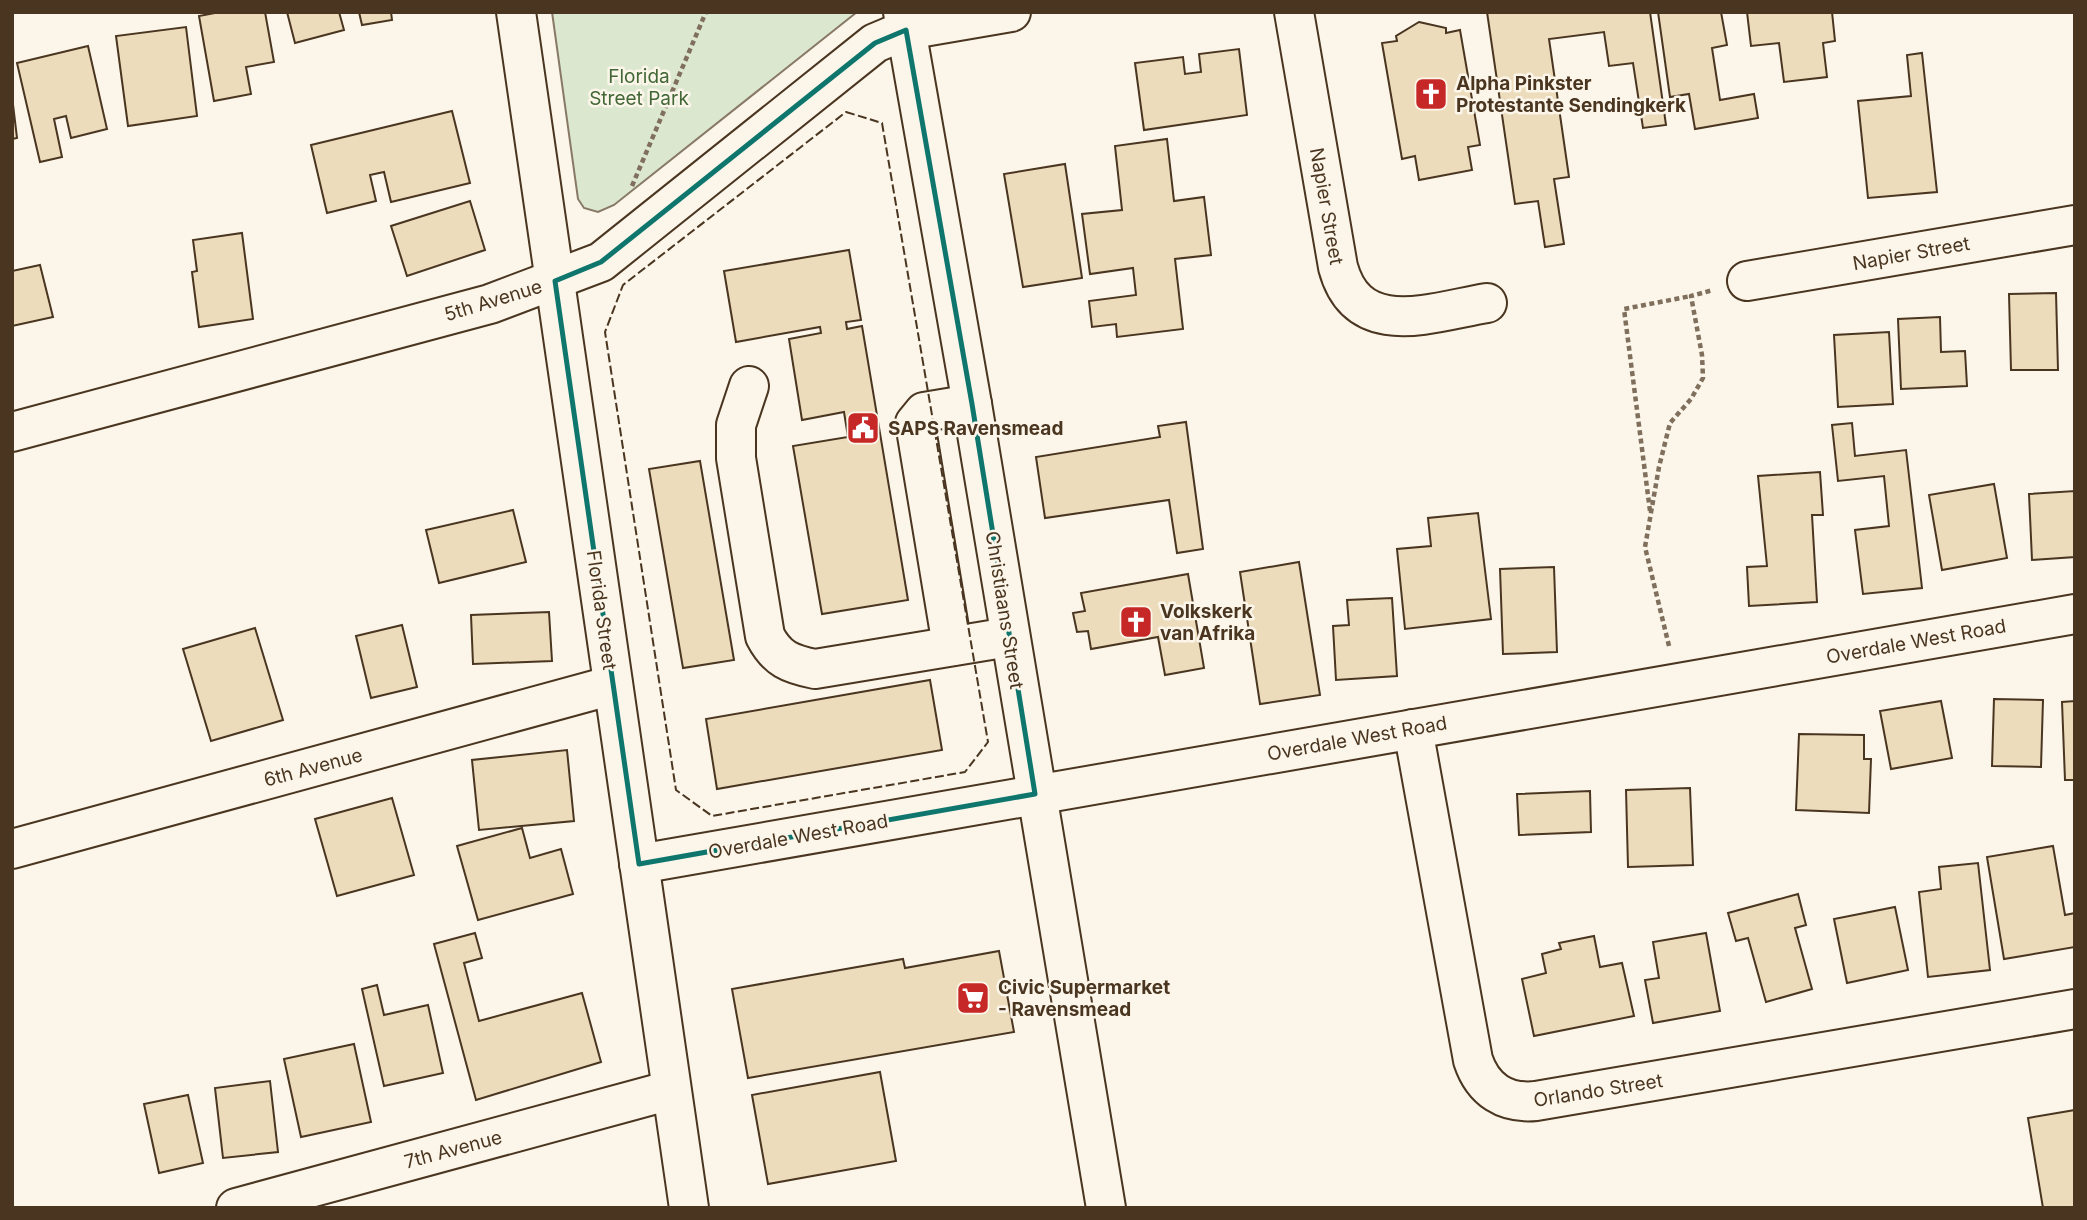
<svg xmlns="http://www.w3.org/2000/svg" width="2087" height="1220" viewBox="0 0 2087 1220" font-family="Inter,sans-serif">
<rect width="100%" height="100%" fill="#fbf6e9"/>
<polygon fill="#dce7d0" stroke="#887966" stroke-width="2" points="552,12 857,12 614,205 598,212 584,208 578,199"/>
<g fill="#ecdcbc" stroke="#4a3520" stroke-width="2">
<polygon points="220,12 265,12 274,62 246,67 251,94 214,101 199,16"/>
<polygon points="287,12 339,12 344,30 295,43"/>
<polygon points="359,12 391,12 392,20 362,25"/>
<polygon points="1487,12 1650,12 1666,125 1643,128 1633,63 1609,66 1604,32 1549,39 1569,177 1554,179 1564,244 1545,247 1538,201 1515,204"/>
<polygon points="1658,12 1721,12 1727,45 1712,48 1720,100 1754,94 1758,118 1695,129 1689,94 1670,97"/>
<polygon points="1747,12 1832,12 1835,41 1823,43 1827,77 1784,82 1779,43 1751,46"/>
<polygon points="1419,22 1446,28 1446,33 1460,30 1480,145 1468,147 1472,170 1419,180 1415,156 1402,159 1382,43 1397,41 1396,36"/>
<polygon points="186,27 197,116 128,126 116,36"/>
<polygon points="88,46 107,129 71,138 66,116 54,119 62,157 40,162 17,63"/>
<polygon points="1239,49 1247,115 1144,130 1135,63 1183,57 1185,74 1201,72 1199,54"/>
<polygon points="1922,53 1937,192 1868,198 1858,101 1911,96 1907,55"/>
<polygon points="12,96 17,138 12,139"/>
<polygon points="452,111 470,183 391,202 384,172 370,175 376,201 327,213 311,145"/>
<polygon points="1167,139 1174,201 1204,197 1211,255 1175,259 1183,329 1117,337 1116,324 1092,327 1089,301 1136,295 1133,268 1090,274 1082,214 1122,210 1115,146"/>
<polygon points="1065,164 1082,278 1023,287 1004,174"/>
<polygon points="470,201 485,250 407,276 391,226"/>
<polygon points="242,233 253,319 199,327 192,272 197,271 193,240"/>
<polygon points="849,250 861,320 846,322 847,329 862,326 908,600 822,614 793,446 848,437 844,412 802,420 789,339 821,333 820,327 736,342 724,271"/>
<polygon points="40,265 53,317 12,326 12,271"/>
<polygon points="2056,293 2058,370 2011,370 2009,294"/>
<polygon points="1940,317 1941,352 1965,351 1967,386 1901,389 1898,319"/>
<polygon points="1889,332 1893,404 1838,407 1834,335"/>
<polygon points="1186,422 1203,549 1177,553 1169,500 1045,518 1036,457 1160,437 1158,426"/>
<polygon points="1852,423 1855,456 1906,450 1922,588 1863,594 1855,530 1889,526 1884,476 1838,481 1832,425"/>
<polygon points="700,461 734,660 683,668 649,469"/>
<polygon points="1820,472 1823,515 1812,515 1817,602 1749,606 1747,567 1767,566 1758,476"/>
<polygon points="1994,484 2007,558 1942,570 1929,495"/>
<polygon points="2075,491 2075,557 2032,560 2029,494"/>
<polygon points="513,510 526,562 439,583 426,530"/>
<polygon points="1478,513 1491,619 1405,629 1397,549 1431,546 1428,518"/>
<polygon points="1299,562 1320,695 1260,704 1240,572"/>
<polygon points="1554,567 1557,652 1503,654 1500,569"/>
<polygon points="1188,574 1204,668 1165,675 1158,637 1091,649 1088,631 1077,632 1073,613 1085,611 1081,593"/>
<polygon points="1392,598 1397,676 1336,680 1333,626 1349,625 1347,600"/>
<polygon points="549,612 552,661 473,664 471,615"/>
<polygon points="402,625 417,687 371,698 356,636"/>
<polygon points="255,628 283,720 211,741 183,649"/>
<polygon points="930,680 942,750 717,789 706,719"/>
<polygon points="1994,699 2043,700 2041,767 1992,766"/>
<polygon points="1941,701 1952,758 1891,769 1880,711"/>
<polygon points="2075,701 2075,780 2065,780 2062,702"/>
<polygon points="1799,734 1864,735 1864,759 1871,759 1869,813 1796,810"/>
<polygon points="567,750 574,821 479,830 472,760"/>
<polygon points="1690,788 1693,865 1628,867 1626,790"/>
<polygon points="1590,791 1591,832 1519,835 1517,794"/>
<polygon points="392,798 414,875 337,896 315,819"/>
<polygon points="522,828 530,858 561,849 573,894 478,920 457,846"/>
<polygon points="2053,846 2065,915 2075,913 2075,947 2004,959 1987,857"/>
<polygon points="1978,863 1990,970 1928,977 1919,892 1941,889 1939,867"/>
<polygon points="1798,894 1806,925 1795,928 1812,989 1766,1002 1748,938 1736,941 1728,913"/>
<polygon points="1895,907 1908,970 1847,983 1834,919"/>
<polygon points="475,933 482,958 464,963 479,1021 582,993 601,1062 476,1100 434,944"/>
<polygon points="1706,933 1720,1011 1653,1023 1645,980 1659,978 1653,942"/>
<polygon points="1594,936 1600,967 1622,963 1634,1016 1534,1036 1522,979 1546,973 1542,954 1561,949 1559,943"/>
<polygon points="999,951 1014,1032 748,1078 732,989 903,959 905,968"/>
<polygon points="377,985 384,1015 428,1005 443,1073 384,1086 362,989"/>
<polygon points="354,1044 371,1122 301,1137 284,1059"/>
<polygon points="880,1072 896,1161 768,1184 752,1095"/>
<polygon points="270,1081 278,1152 223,1158 215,1088"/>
<polygon points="188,1095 203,1163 159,1173 144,1104"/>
<polygon points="2075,1110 2075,1208 2043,1208 2028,1118"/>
</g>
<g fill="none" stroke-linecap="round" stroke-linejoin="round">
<defs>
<g id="minor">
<polyline points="516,12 689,1208"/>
<polyline points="903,12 972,404 1106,1208"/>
<path d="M1294,12l44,255c20,74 94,45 149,36"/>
<polyline points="1747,281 2075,225"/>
<path d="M749,386l-13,39v33l29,178c12,23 25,28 50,33l194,-32"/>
<polyline points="12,432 490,304 601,262 875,43 906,30 1011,12"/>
<polyline points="952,646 915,423 924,412 972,404"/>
<path d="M1413,729l60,331c10,30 32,44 63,41l539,-92"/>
<polyline points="12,849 613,685"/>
<polyline points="639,864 2075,614"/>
<polyline points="236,1208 671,1090"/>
</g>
</defs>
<use href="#minor" stroke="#4a3520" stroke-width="42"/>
<g stroke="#7f6f5c" stroke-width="4.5" stroke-dasharray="5 3.5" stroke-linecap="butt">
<polyline points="632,186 706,12"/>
<polyline points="1650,511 1624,309 1691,296"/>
<polyline points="1669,646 1645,547 1659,467 1670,423 1691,399 1703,378 1702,355 1691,296 1713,290"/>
</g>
<use href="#minor" stroke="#fbf6e9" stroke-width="38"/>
<polygon stroke="#4a3520" stroke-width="2" stroke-dasharray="9 3.5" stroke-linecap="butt" points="846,112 882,123 988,742 965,772 712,816 676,790 605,332 623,285"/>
</g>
<path fill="none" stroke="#0f766e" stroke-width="5" stroke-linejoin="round" d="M906,30l66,374 63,390 -396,70 -84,-583 46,-19 274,-219z"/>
<defs>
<symbol id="church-square" viewBox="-11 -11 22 22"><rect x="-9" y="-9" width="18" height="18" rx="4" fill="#c62828" stroke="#fbf6e9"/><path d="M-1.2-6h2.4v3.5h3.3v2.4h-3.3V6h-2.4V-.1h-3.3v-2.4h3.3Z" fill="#fff"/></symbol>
<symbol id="civic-square" viewBox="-11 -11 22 22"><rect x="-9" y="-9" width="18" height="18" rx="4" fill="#c62828" stroke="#fbf6e9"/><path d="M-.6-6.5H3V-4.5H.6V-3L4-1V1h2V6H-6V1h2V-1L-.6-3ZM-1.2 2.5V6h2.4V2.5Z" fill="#fff"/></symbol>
<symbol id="supermarket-square" viewBox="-11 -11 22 22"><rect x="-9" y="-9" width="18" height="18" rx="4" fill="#c62828" stroke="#fbf6e9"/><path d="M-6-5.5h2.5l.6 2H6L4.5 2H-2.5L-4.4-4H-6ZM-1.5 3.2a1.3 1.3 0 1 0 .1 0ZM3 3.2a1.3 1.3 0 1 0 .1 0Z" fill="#fff"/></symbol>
</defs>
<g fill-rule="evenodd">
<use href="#church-square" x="1412" y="75" width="38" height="38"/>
<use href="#civic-square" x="844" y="409" width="38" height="38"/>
<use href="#church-square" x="1117" y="603" width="38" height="38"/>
<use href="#supermarket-square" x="954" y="979" width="38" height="38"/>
</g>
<g text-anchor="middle" stroke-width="5" stroke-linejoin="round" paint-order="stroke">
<g font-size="19" fill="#436837" stroke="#fbf6e9">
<text x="639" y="83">Florida<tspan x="639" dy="22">Street Park</tspan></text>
</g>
<g font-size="19" font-weight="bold" fill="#4a3520" stroke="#fbf6e9" text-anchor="start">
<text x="1456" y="90">Alpha Pinkster<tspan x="1456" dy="22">Protestante Sendingkerk</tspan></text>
<text x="888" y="435">SAPS Ravensmead</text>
<text x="1160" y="618">Volkskerk<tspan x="1160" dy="22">van Afrika</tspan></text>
<text x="998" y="994">Civic Supermarket<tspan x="998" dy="22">- Ravensmead</tspan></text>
</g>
<g font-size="19" fill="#4a3520" stroke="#fbf6e9">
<text transform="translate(1327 206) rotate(80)" y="7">Napier Street</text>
<text transform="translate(1911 253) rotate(-10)" y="7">Napier Street</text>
<text transform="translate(493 300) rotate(-17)" y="7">5th Avenue</text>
<text transform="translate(602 610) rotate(82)" y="7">Florida Street</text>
<text transform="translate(1005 610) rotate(81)" y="7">Christiaans Street</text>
<text transform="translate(1916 641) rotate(-10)" y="7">Overdale West Road</text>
<text transform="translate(1357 738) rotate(-10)" y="7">Overdale West Road</text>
<text transform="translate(313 767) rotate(-15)" y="7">6th Avenue</text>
<text transform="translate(798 836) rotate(-10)" y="7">Overdale West Road</text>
<text transform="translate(1598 1090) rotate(-9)" y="7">Orlando Street</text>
<text transform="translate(453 1149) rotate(-15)" y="7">7th Avenue</text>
</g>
</g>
<rect width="2087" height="1220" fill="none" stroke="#4a3520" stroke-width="28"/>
</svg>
